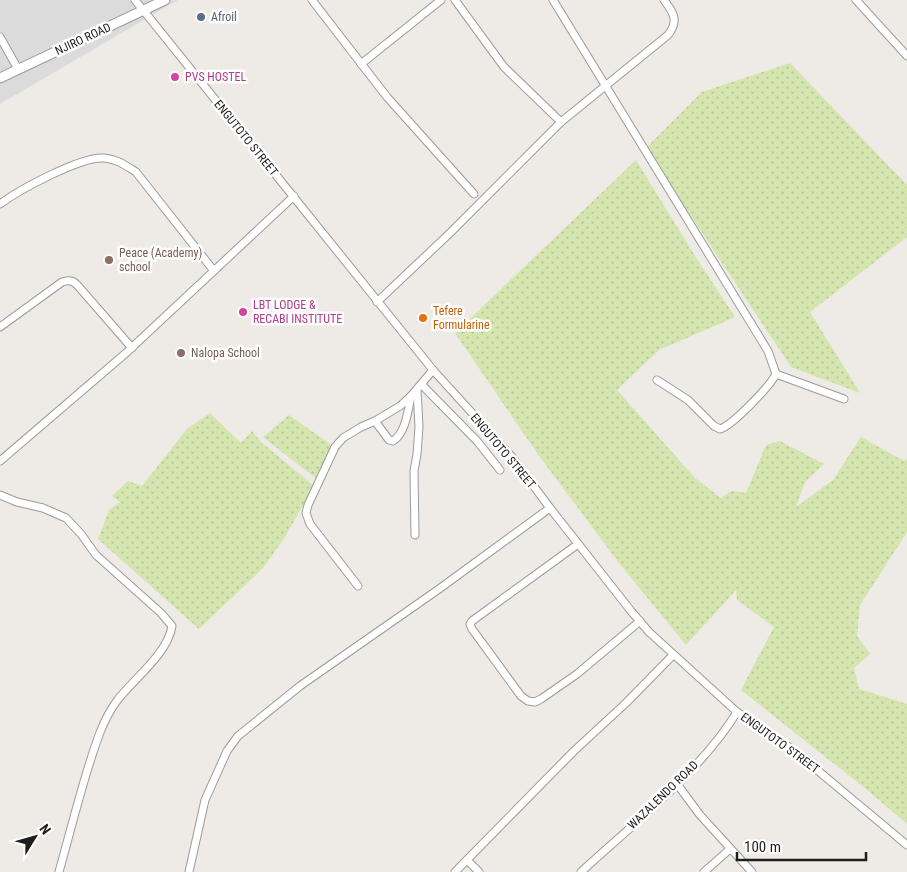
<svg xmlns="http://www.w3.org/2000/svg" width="907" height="872" viewBox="0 0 907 872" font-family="'Roboto Condensed',sans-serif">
<defs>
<pattern id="grass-dots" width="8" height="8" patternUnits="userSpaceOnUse" patternTransform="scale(1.25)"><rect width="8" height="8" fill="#d4e5af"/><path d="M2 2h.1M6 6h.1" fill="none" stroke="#b6c496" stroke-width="1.8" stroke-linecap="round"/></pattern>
</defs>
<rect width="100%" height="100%" fill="#eeeae5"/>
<polygon fill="#dcdbdc" points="0,0 178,0 0,104"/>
<g fill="url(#grass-dots)">
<polygon points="790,63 907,185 907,237 810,312 860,393 791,367 646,148 702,92"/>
<polygon points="636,160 695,256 735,317 659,350 617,390 695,478 721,498 731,491 746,493 766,445 780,441 824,464 805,482 796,507 833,480 861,437 904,461 907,458 907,532 860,605 857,636 870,654 854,668 859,689 907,704 907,824 866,789 741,690 774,627 737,600 736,590 686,645 619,563 537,453 455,333"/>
<polygon points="210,413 241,443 252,431 261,442 314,486 285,537 263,568 199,629 98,539 109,510 120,502 112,496 128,481 142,486 187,429"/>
<polygon points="289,415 333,446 320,470 318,480 263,437"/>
</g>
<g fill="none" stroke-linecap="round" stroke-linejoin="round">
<defs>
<g id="minor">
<polyline points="135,0 433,370 512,457 550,508 631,611 649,632 737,712 792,749 907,845"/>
<polyline points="312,0 387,97 474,194"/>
<polyline points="455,0 504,67 561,122"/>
<path d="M553,0l215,351 8,23c-6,12 -43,51 -56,55l-6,-3 -26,-26 -31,-20"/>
<polyline points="856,0 907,56"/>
<polyline points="0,37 18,69"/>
<polyline points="361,64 441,0"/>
<path d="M0,204c19,-14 81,-48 104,-46 13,1 21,7 32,14l78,99"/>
<path d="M377,302l74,-70 110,-110 107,-87c11,-14 6,-22 -4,-35"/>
<path d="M0,327l62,-45c8,-3 12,-1 17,5l53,61"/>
<polyline points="776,374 844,399"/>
<polyline points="422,385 477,441 500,470"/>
<path d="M375,421l14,19 4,1c13,-8 15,-31 18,-45"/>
<polyline points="0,461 126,353 294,196"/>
<path d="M0,495l17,7 26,6 23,10 15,16 15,21 65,58 11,13c-4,28 -40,54 -56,76 -14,20 -20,41 -27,63 -11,35 -20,71 -30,107"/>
<polyline points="415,535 414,471 417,454 419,427 417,390"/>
<polyline points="578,544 472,621 470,624 472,629 521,696 528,701 535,702 541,699 577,674 640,621"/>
<polyline points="358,586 310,524 306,513 308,505 335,447 343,438 361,427 375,421 400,406 411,396 433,370"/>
<polyline points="677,784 700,815 752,872"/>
<polyline points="467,860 479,872"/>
<polyline points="189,872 205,800 227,751 238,736 300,686 439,589 550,508"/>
<polyline points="455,872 574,751 626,703 673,655"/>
<path d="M581,872c51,-47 120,-101 156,-160"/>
<polyline points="704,872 730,849"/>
</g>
<polyline id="tertiary" points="0,78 165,0"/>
</defs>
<use href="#minor" stroke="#9b9b9b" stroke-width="9"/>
<use href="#tertiary" stroke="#9b9b9b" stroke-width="11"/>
<use href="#minor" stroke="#fff" stroke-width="7"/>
<use href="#tertiary" stroke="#fff" stroke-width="9"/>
</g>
<circle fill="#5c6f8a" stroke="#fff" stroke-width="2" cx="201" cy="17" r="5"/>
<g fill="#d1479c" stroke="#fff" stroke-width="2">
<circle cx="175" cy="77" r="5"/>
<circle cx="243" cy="312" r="5"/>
</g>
<g fill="#8d6e63" stroke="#fff" stroke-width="2">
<circle cx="109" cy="260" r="5"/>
<circle cx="181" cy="353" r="5"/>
</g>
<circle fill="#e8710a" stroke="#fff" stroke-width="2" cx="423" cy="318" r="5"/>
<g text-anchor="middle" stroke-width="5" stroke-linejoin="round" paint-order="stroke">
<g font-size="12" fill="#4e5e75" stroke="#fff" text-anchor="start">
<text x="211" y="21">Afroil</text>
</g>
<g font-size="12" fill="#1e1e1e" stroke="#fff">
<text transform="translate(83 39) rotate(-25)" y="4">NJIRO ROAD</text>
<text transform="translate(246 138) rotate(51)" y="4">ENGUTOTO STREET</text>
<text transform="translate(503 451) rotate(50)" y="4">ENGUTOTO STREET</text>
<text transform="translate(780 743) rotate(36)" y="4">ENGUTOTO STREET</text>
<text transform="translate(663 795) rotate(-44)" y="4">WAZALENDO ROAD</text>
</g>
<g font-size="12" fill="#b23c85" stroke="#fff" text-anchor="start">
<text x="185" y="81">PVS HOSTEL</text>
<text x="253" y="309">LBT LODGE &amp;<tspan x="253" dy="14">RECABI INSTITUTE</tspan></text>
</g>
<g font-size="12" fill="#785e54" stroke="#fff" text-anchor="start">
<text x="119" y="257">Peace (Academy)<tspan x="119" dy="14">school</tspan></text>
<text x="191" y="357">Nalopa School</text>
</g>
<g font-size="12" fill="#c56008" stroke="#fff" text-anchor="start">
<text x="433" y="315">Tefere<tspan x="433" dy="14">Formularine</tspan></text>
</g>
</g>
<g transform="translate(35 837) rotate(53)" stroke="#ffffff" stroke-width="4" paint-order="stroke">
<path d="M0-4L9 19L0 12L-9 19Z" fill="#1e1e1e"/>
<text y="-8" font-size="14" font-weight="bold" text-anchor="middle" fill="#1e1e1e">N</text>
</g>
<path d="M737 852v8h129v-8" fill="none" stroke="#1e1e1e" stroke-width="2.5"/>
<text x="744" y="852" font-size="15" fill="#1e1e1e" stroke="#ffffff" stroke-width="4" paint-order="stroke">100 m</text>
</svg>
